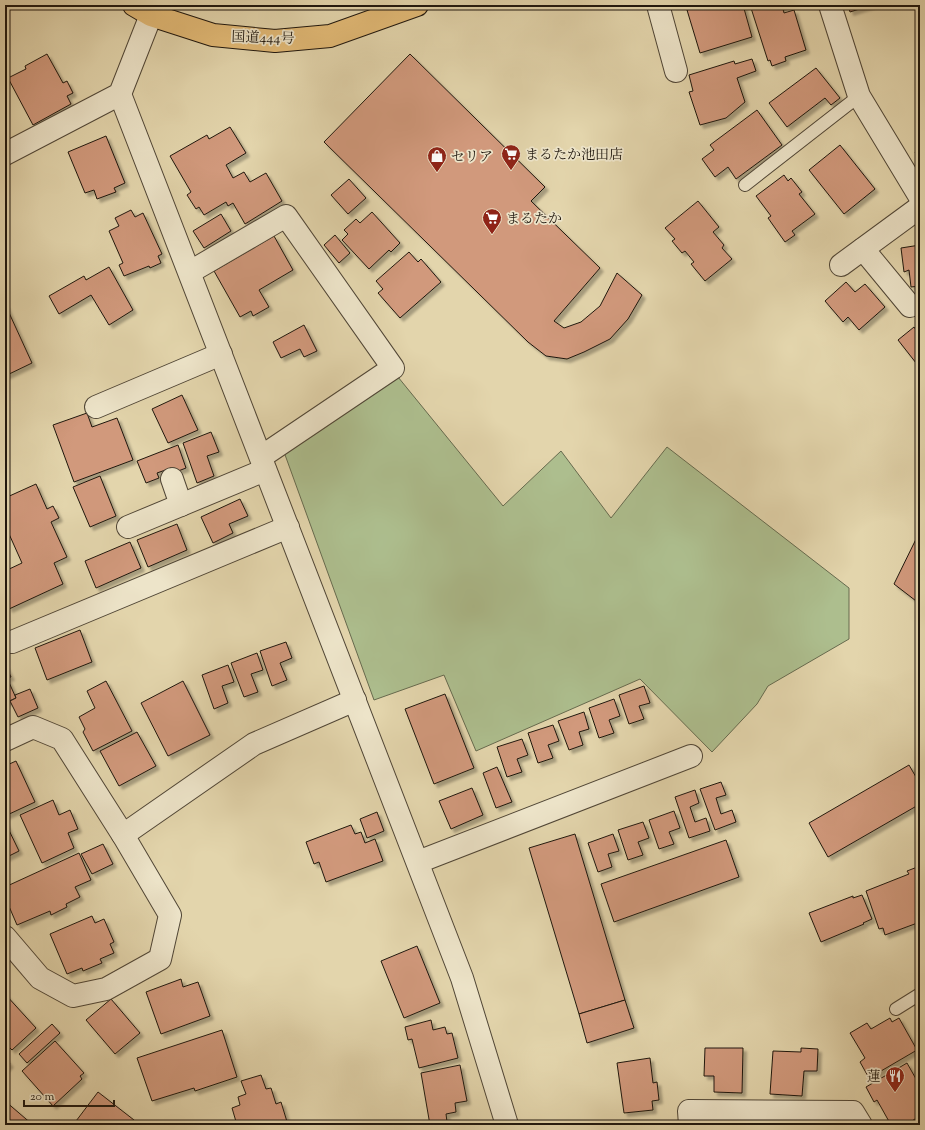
<svg xmlns="http://www.w3.org/2000/svg" width="925" height="1130" viewBox="0 0 925 1130" font-family="'Sorts Mill Goudy','Noto Serif JP',serif">
<defs>
<filter id="shadow"><feDropShadow dx="3.5" dy="3.5" stdDeviation="1" flood-color="#0004"/></filter>
</defs>
<rect width="100%" height="100%" fill="#e3d5ac"/>
<filter id="stains"><feTurbulence type="fractalNoise" baseFrequency=".005" numOctaves="4"/><feColorMatrix values="0 0 0 0 .2 0 0 0 0 .09 0 0 0 0 .02 0 0 0 .5 -.17"/></filter>
<radialGradient id="worn" r=".72"><stop offset=".6" stop-color="#630" stop-opacity="0"/><stop offset="1" stop-color="#630" stop-opacity=".3"/></radialGradient>
<polygon fill="#adbe8e" stroke="#666a4e" points="398,377 503,506 561,451 611,518 667,447 849,588 849,639 768,686 757,704 712,752 640,679 476,751 444,675 374,700 284,452"/>
<g fill="#d1997b" stroke="#1f170e" filter="url(#shadow)">
<polygon points="703,5 743,5 752,37 700,53 687,10"/>
<polygon points="760,5 782,5 784,13 794,10 806,50 785,57 786,61 772,66 770,60 768,61 751,8"/>
<polygon points="848,5 872,5 850,12"/>
<polygon points="47,54 63,83 67,81 73,93 67,96 71,104 33,125 8,78 26,69 25,66"/>
<polygon points="410,54 545,187 531,201 600,268 554,321 564,328 581,322 600,306 617,273 642,295 628,319 610,339 584,352 567,359 546,356 528,342 324,142"/>
<polygon points="752,59 756,71 737,78 745,102 726,118 700,125 689,92 693,91 689,75 734,61 735,64"/>
<polygon points="816,68 840,98 831,105 825,98 787,127 769,103"/>
<polygon points="757,110 782,145 736,179 728,167 715,177 702,159 714,150 710,145"/>
<polygon points="230,127 246,153 226,165 233,178 244,172 250,182 266,173 282,201 245,224 233,203 228,206 226,202 204,215 199,207 196,209 187,195 191,192 170,156 207,135 209,139"/>
<polygon points="106,136 125,183 114,188 116,192 97,199 94,190 85,193 68,152"/>
<polygon points="840,145 875,189 844,214 809,170"/>
<polygon points="920,149 920,160 915,152"/>
<polygon points="784,175 788,181 791,178 802,192 799,194 815,214 792,231 795,235 785,242 768,218 771,216 756,196"/>
<polygon points="349,179 366,198 348,214 331,195"/>
<polygon points="698,201 719,227 713,232 724,245 722,248 732,259 705,281 691,264 694,262 685,251 682,253 672,241 675,239 665,228"/>
<polygon points="131,210 135,217 143,213 162,254 158,256 161,263 150,268 149,266 124,276 119,265 123,263 109,231 119,226 115,218"/>
<polygon points="372,212 400,243 391,252 389,250 369,269 342,240 348,234 344,230 356,219 360,223"/>
<polygon points="221,214 231,231 204,248 193,231"/>
<polygon points="335,235 350,253 339,263 324,245"/>
<polygon points="274,236 293,270 259,290 269,307 253,316 251,311 240,317 214,271"/>
<polygon points="920,245 920,286 911,287 909,270 904,272 901,248"/>
<polygon points="409,252 418,262 421,259 441,282 400,318 378,293 383,289 376,281"/>
<polygon points="109,267 133,310 109,325 91,295 59,314 49,296 84,276 86,280"/>
<polygon points="846,282 855,292 865,284 885,307 859,330 848,317 843,322 825,301"/>
<polygon points="5,304 32,363 5,376"/>
<polygon points="304,325 317,351 304,357 300,349 281,358 273,342"/>
<polygon points="914,327 918,333 920,332 920,368 898,340"/>
<polygon points="182,395 198,430 168,443 152,409"/>
<polygon points="87,413 92,427 117,418 133,460 74,482 53,425"/>
<polygon points="211,432 219,452 207,456 214,476 197,483 183,443"/>
<polygon points="178,445 186,468 173,473 171,468 157,473 159,478 146,483 137,461"/>
<polygon points="100,476 116,516 90,527 73,487"/>
<polygon points="36,484 47,509 53,506 59,518 51,522 67,557 54,563 63,584 9,609 5,601 5,571 22,563 5,525 5,498"/>
<polygon points="240,499 248,516 229,524 233,533 213,543 201,517"/>
<polygon points="177,524 187,550 148,567 137,540"/>
<polygon points="920,525 920,604 894,584 919,533"/>
<polygon points="130,542 141,568 96,588 85,561"/>
<polygon points="80,630 92,662 47,680 35,648"/>
<polygon points="286,642 292,658 280,663 287,680 272,686 260,651"/>
<polygon points="257,653 263,670 251,674 258,692 244,697 231,663"/>
<polygon points="5,665 11,677 7,678 16,698 5,703"/>
<polygon points="228,665 234,682 222,686 228,703 214,709 202,675"/>
<polygon points="106,681 132,731 93,751 83,732 85,729 79,717 95,708 87,691"/>
<polygon points="183,681 210,735 168,756 141,703"/>
<polygon points="644,686 650,703 639,706 644,719 629,724 619,695"/>
<polygon points="30,689 38,708 18,717 10,701 16,698 15,695"/>
<polygon points="445,694 474,768 434,784 405,709"/>
<polygon points="614,699 620,716 609,720 614,733 599,738 589,708"/>
<polygon points="584,712 589,729 579,732 583,745 569,750 558,721"/>
<polygon points="553,725 559,741 548,745 553,758 538,763 528,733"/>
<polygon points="137,732 156,766 119,786 100,751"/>
<polygon points="522,739 528,755 517,759 522,772 507,777 497,747"/>
<polygon points="16,761 35,802 5,816 5,766"/>
<polygon points="909,765 920,784 920,804 828,857 809,823"/>
<polygon points="497,767 512,802 496,808 483,773"/>
<polygon points="721,782 726,795 716,798 721,814 732,810 736,822 715,830 700,789"/>
<polygon points="472,788 483,815 451,829 439,801"/>
<polygon points="695,790 699,803 690,807 695,822 706,818 710,831 689,838 675,797"/>
<polygon points="53,800 59,815 70,810 78,829 68,833 74,848 42,863 20,815"/>
<polygon points="674,811 680,828 669,832 674,844 659,849 649,820"/>
<polygon points="377,812 384,831 367,838 360,819"/>
<polygon points="5,822 19,851 5,858"/>
<polygon points="643,822 649,838 638,842 643,855 628,860 618,830"/>
<polygon points="351,825 355,834 361,832 365,843 375,839 383,861 326,882 319,862 314,864 306,842"/>
<polygon points="575,834 625,1000 579,1014 529,848"/>
<polygon points="613,834 619,851 608,854 612,867 598,872 588,843"/>
<polygon points="726,840 739,877 614,922 601,884"/>
<polygon points="103,844 113,864 92,874 81,854"/>
<polygon points="79,853 91,880 75,887 80,897 66,904 67,907 51,915 50,911 17,925 5,897 5,887"/>
<polygon points="920,866 920,922 885,935 883,928 879,929 866,891 909,874 907,871"/>
<polygon points="862,895 872,919 863,923 864,924 821,942 809,913 853,896 853,898"/>
<polygon points="92,916 95,923 104,919 114,942 110,944 114,953 100,959 102,963 83,971 82,968 67,974 50,934"/>
<polygon points="417,946 440,1003 404,1018 381,961"/>
<polygon points="181,979 183,987 198,982 210,1016 161,1034 146,992"/>
<polygon points="5,994 36,1028 12,1050 5,1043"/>
<polygon points="111,999 140,1033 115,1054 86,1020"/>
<polygon points="625,1000 634,1028 587,1043 579,1014"/>
<polygon points="890,1018 892,1022 899,1018 917,1050 869,1078 860,1062 865,1058 850,1033 867,1023 871,1029"/>
<polygon points="431,1020 433,1030 445,1027 447,1034 452,1033 458,1058 419,1068 412,1039 408,1040 405,1027"/>
<polygon points="52,1024 60,1033 27,1063 19,1054"/>
<polygon points="222,1030 237,1077 195,1091 194,1088 152,1101 137,1058"/>
<polygon points="55,1041 84,1073 80,1076 82,1079 53,1106 22,1071"/>
<polygon points="705,1048 743,1048 742,1093 714,1092 714,1076 704,1076"/>
<polygon points="801,1048 818,1049 817,1071 804,1071 802,1096 770,1094 773,1051 801,1052"/>
<polygon points="5,1058 10,1064 5,1069"/>
<polygon points="650,1058 653,1083 657,1082 659,1100 652,1101 653,1110 624,1113 617,1063"/>
<polygon points="907,1063 920,1086 920,1123 918,1124 915,1119 905,1125 891,1125 877,1100 874,1102 866,1087"/>
<polygon points="460,1065 467,1101 455,1103 456,1112 446,1114 447,1122 430,1125 421,1073"/>
<polygon points="261,1075 266,1089 271,1088 276,1104 281,1102 288,1125 237,1125 232,1108 240,1105 238,1097 246,1094 241,1081"/>
<polygon points="98,1092 134,1120 130,1125 73,1125"/>
<polygon points="5,1101 33,1125 5,1125"/>
</g>
<g fill="none" stroke-linecap="round" stroke-linejoin="round">
<defs>
<g id="lane">
<polyline points="745,185 859,96"/>
<polyline points="896,1009 920,994"/>
</g>
<g id="street">
<polyline points="658,5 676,71"/>
<polyline points="830,5 859,96 920,197"/>
<polyline points="120,94 462,978 507,1125"/>
<polyline points="5,154 120,94 151,15"/>
<polyline points="863,249 910,306"/>
<polyline points="841,265 920,207"/>
<polyline points="190,272 286,216 393,368 261,457"/>
<polyline points="96,407 221,354"/>
<polyline points="172,479 181,505"/>
<polyline points="128,527 265,470"/>
<polyline points="12,642 288,527"/>
<polyline points="5,740 33,727 62,739 123,835 170,915 160,959 106,989 73,996 40,978 5,937"/>
<polyline points="123,835 254,744 355,700"/>
<polyline points="418,862 691,756"/>
<polyline points="690,1125 689,1111 853,1112 861,1125"/>
</g>
<polyline id="highway" points="134,5 151,15 213,35 275,41 330,36 417,5"/>
</defs>
<use href="#lane" stroke="#504636" stroke-width="14"/>
<use href="#street" stroke="#504636" stroke-width="24"/>
<use href="#highway" stroke="#1f170e" stroke-width="24"/>
<use href="#lane" stroke="#ede4c9" stroke-width="12"/>
<use href="#street" stroke="#ede4c9" stroke-width="22"/>
<use href="#highway" stroke="#e2ba76" stroke-width="22"/>
</g>
<defs>
<symbol id="supermarket-pin" viewBox="-11 -11 22 30"><path d="M0 17L-7.5 6A9.5 9.5 0 1 1 7.5 6Z" fill="#8f2418" stroke="#ede4c9"/><path d="M-6-5.5h2.5l.6 2H6L4.5 2H-2.5L-4.4-4H-6ZM-1.5 3.2a1.3 1.3 0 1 0 .1 0ZM3 3.2a1.3 1.3 0 1 0 .1 0Z" fill="#fff"/></symbol>
<symbol id="shop-pin" viewBox="-11 -11 22 30"><path d="M0 17L-7.5 6A9.5 9.5 0 1 1 7.5 6Z" fill="#8f2418" stroke="#ede4c9"/><path d="M-5-2.5h2.3a2.7 3.5 0 0 1 5.4 0H5L5.5 6h-11ZM-1.5-2.5h3a1.5 2.3 0 0 0-3 0Z" fill="#fff"/></symbol>
<symbol id="restaurant-pin" viewBox="-11 -11 22 30"><path d="M0 17L-7.5 6A9.5 9.5 0 1 1 7.5 6Z" fill="#8f2418" stroke="#ede4c9"/><path d="M-5-6h1v4h1v-4h1v4h1v-4h1v5L-1.5 .5V6h-2V.5L-5-1ZM5-6V6H3V1.5H1.5Q1.5-4 5-6Z" fill="#fff"/></symbol>
</defs>
<g fill-rule="evenodd">
<use href="#supermarket-pin" x="500" y="143" width="22" height="30"/>
<use href="#shop-pin" x="426" y="145" width="22" height="30"/>
<use href="#supermarket-pin" x="481" y="207" width="22" height="30"/>
<use href="#restaurant-pin" x="884" y="1065" width="22" height="30"/>
</g>
<g text-anchor="middle" stroke-width="3.5" stroke-linejoin="round" paint-order="stroke">
<g font-size="14" fill="#1f170e" stroke="#ede4c9">
<text transform="translate(263 37) rotate(2)" y="5">国道444号</text>
</g>
<g font-size="14" fill="#1f170e" stroke="#ede4c9" text-anchor="start">
<text x="525" y="159">まるたか池田店</text>
<text x="451" y="161">セリア</text>
<text x="506" y="223">まるたか</text>
<text x="881" y="1081" text-anchor="end">蓮</text>
</g>
</g>
<rect width="925" height="1130" fill="none" stroke="#e3d5ac" stroke-width="20"/>
<rect x="6" y="6" width="913" height="1118" fill="none" stroke="#1f170e" stroke-width="2"/>
<rect x="10" y="10" width="905" height="1110" fill="none" stroke="#1f170e"/>
<path d="M24 1100v6h90v-6" fill="none" stroke="#1f170e" stroke-width="2"/>
<text x="30" y="1100" font-size="12" fill="#1f170e" stroke="#ede4c9" stroke-width="3" paint-order="stroke">20 m</text>
<rect width="100%" height="100%" filter="url(#stains)"/>
<rect width="100%" height="100%" fill="url(#worn)"/>
</svg>
